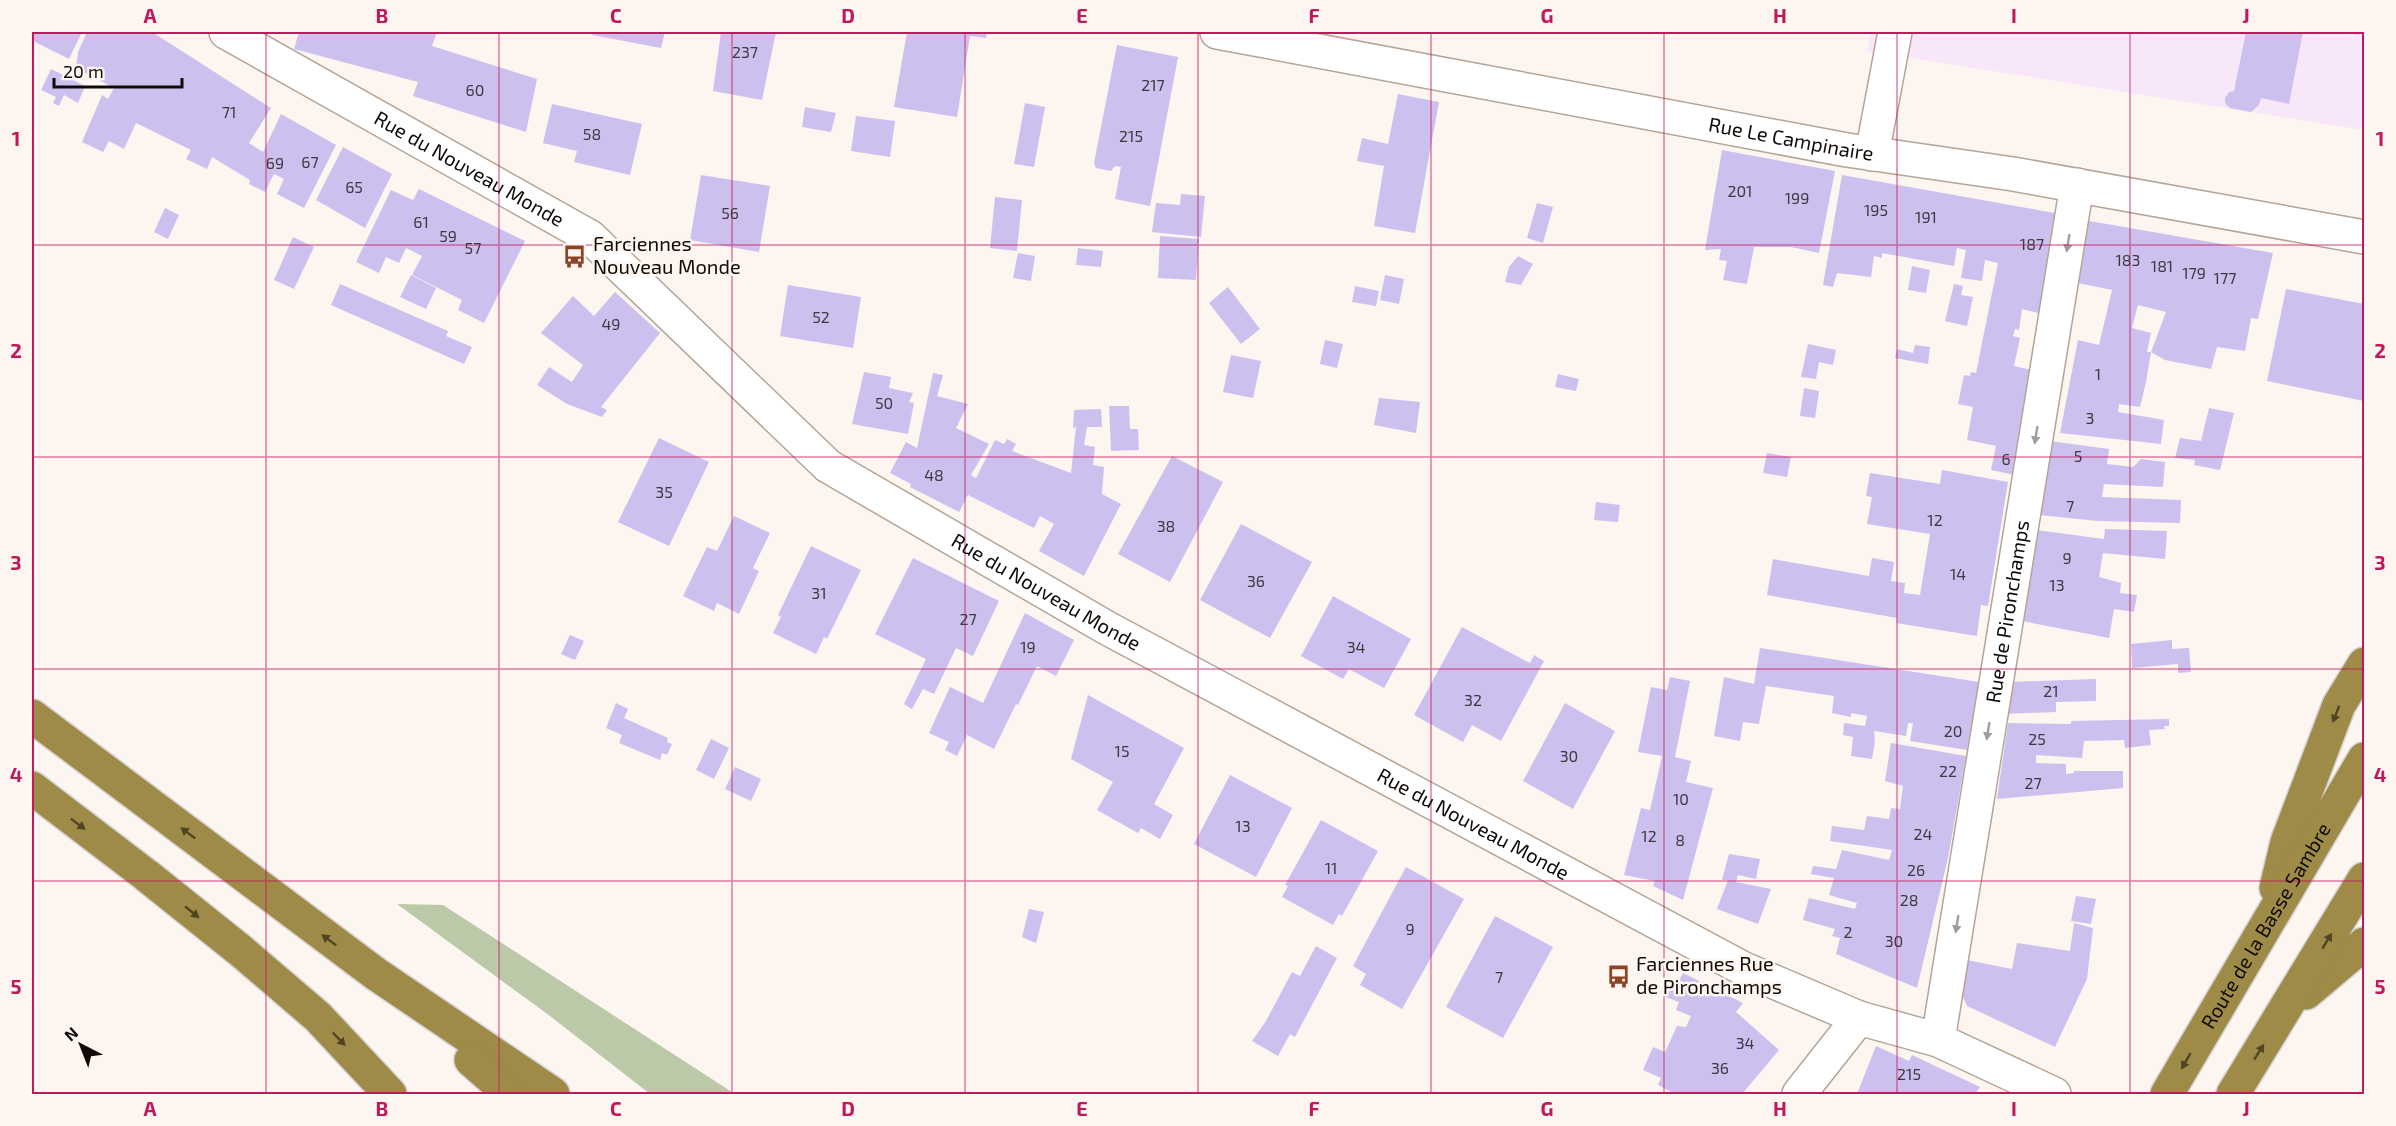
<svg xmlns="http://www.w3.org/2000/svg" width="2396" height="1126" viewBox="0 0 2396 1126" font-family="'Exo 2',sans-serif">
<rect width="100%" height="100%" fill="#fdf5f0"/>
<polygon fill="#f8e7f9" points="1871,32 2364,32 2364,130 1867,51"/>
<polygon fill="#bcc9a8" points="397,904 443,905 735,1094 650,1094 550,1016"/>
<g fill="#ccc1ee">
<polygon points="32,32 82,32 69,59 33,41 32,44"/>
<polygon points="87,32 152,32 271,108 249,143 263,152 281,114 336,145 304,208 277,194 284,179 274,174 265,192 249,184 250,180 212,157 207,169 186,159 191,150 136,123 124,149 109,141 103,152 82,142 102,95 108,99 114,88 76,68 78,52"/>
<polygon points="299,32 437,32 432,46 537,79 526,132 413,96 418,82 294,49"/>
<polygon points="593,32 665,32 661,48 592,35"/>
<polygon points="721,32 776,32 762,100 713,91"/>
<polygon points="907,32 987,32 986,38 970,36 957,117 894,107"/>
<polygon points="2246,32 2303,32 2289,104 2261,98 2259,105 2251,112 2230,108 2225,103 2225,98 2229,92 2234,91"/>
<polygon points="1117,45 1178,57 1150,206 1115,199 1121,167 1115,166 1111,171 1096,168 1094,163"/>
<polygon points="51,69 85,86 78,103 64,95 59,106 53,103 56,97 41,90"/>
<polygon points="1398,94 1439,102 1415,233 1374,226 1384,166 1357,161 1362,138 1388,144"/>
<polygon points="1025,103 1045,107 1034,167 1014,164"/>
<polygon points="552,104 642,124 630,175 574,162 577,151 543,143"/>
<polygon points="805,107 836,113 831,132 802,127"/>
<polygon points="856,116 895,121 890,157 851,151"/>
<polygon points="343,147 392,174 365,228 316,200"/>
<polygon points="1722,150 1835,171 1819,253 1791,247 1754,247 1747,284 1723,280 1727,261 1719,260 1721,249 1705,250"/>
<polygon points="701,175 770,186 759,252 690,240"/>
<polygon points="1842,175 2066,215 2046,315 2022,309 2019,330 2015,329 2013,336 2020,338 2014,366 2036,371 2015,475 1991,470 1996,446 1967,440 1973,407 1958,404 1964,375 1970,376 1971,372 1976,373 1998,263 1985,260 1982,281 1961,278 1966,250 1957,248 1954,266 1882,253 1882,258 1874,256 1871,277 1837,273 1833,287 1823,285"/>
<polygon points="419,189 525,241 484,323 458,310 462,300 412,275 422,256 406,248 399,263 386,257 379,273 356,262 391,190 413,200"/>
<polygon points="1181,194 1205,196 1201,237 1152,232 1156,203 1180,205"/>
<polygon points="995,197 1022,200 1017,251 990,248"/>
<polygon points="1537,203 1553,207 1543,243 1527,238"/>
<polygon points="165,208 179,215 168,239 154,232"/>
<polygon points="2084,220 2273,253 2258,319 2251,318 2245,351 2217,347 2211,369 2165,360 2151,352 2166,312 2138,305 2132,328 2151,333 2147,352 2151,352 2146,382 2140,407 2119,404 2118,412 2164,420 2161,444 2060,433 2078,340 2099,345 2112,290 2073,282"/>
<polygon points="1160,236 1199,239 1196,280 1158,278"/>
<polygon points="293,237 314,247 294,289 274,280"/>
<polygon points="1078,248 1103,251 1101,267 1076,265"/>
<polygon points="1018,253 1035,256 1031,281 1013,278"/>
<polygon points="1518,256 1533,264 1521,285 1505,282 1509,267"/>
<polygon points="1912,266 1930,270 1926,293 1908,290"/>
<polygon points="411,275 436,288 426,309 400,297"/>
<polygon points="1385,275 1404,279 1399,304 1380,300"/>
<polygon points="340,284 448,331 446,336 472,347 464,364 331,305"/>
<polygon points="1954,284 1963,286 1961,295 1973,297 1967,326 1945,321"/>
<polygon points="788,285 861,297 853,348 780,336"/>
<polygon points="1355,286 1379,291 1376,306 1352,302"/>
<polygon points="1228,287 1260,329 1241,344 1209,303"/>
<polygon points="2286,289 2364,304 2364,401 2267,381"/>
<polygon points="615,292 660,333 601,407 607,410 602,417 567,404 537,385 549,367 572,382 583,365 541,333 573,296 594,316"/>
<polygon points="1325,340 1343,344 1337,368 1320,364"/>
<polygon points="1808,344 1836,350 1833,365 1819,362 1816,379 1801,377"/>
<polygon points="1915,345 1930,347 1928,364 1895,358 1897,349 1913,353"/>
<polygon points="1231,355 1261,361 1253,398 1223,392"/>
<polygon points="864,372 891,377 889,388 913,393 909,402 914,403 908,434 852,424"/>
<polygon points="933,373 943,375 937,396 968,404 956,428 989,444 971,475 976,478 995,440 1004,444 1007,439 1016,444 1012,451 1071,473 1076,427 1073,428 1074,410 1101,409 1102,427 1087,427 1084,445 1095,447 1093,465 1104,467 1102,494 1121,504 1084,576 1039,551 1054,524 1040,516 1034,528 968,495 959,512 910,487 911,484 890,473 906,442 917,448"/>
<polygon points="1558,374 1579,379 1576,391 1555,387"/>
<polygon points="1804,388 1819,391 1815,418 1800,416"/>
<polygon points="1379,398 1420,402 1416,433 1374,425"/>
<polygon points="1109,406 1129,406 1130,429 1138,429 1139,450 1111,451"/>
<polygon points="2209,408 2234,413 2220,470 2194,465 2195,460 2175,458 2180,438 2201,441"/>
<polygon points="659,438 709,462 669,546 618,522"/>
<polygon points="2050,441 2109,449 2107,464 2133,467 2141,459 2165,462 2163,487 2104,484 2102,497 2181,500 2180,523 2098,521 2039,515"/>
<polygon points="1767,453 1791,457 1787,477 1763,473"/>
<polygon points="1172,456 1223,482 1170,582 1118,554"/>
<polygon points="1942,470 2008,482 1988,606 1981,605 1977,636 1896,623 1897,618 1767,595 1773,559 1869,576 1872,558 1894,562 1891,581 1905,583 1904,593 1920,595 1930,534 1867,524 1872,497 1866,496 1870,473 1940,484"/>
<polygon points="1596,502 1620,505 1618,522 1594,520"/>
<polygon points="734,516 770,533 753,568 759,571 739,614 717,603 714,611 683,596 707,547 717,551"/>
<polygon points="1241,524 1312,562 1270,638 1200,600"/>
<polygon points="2105,529 2167,531 2165,559 2103,553 2099,577 2121,583 2120,593 2137,595 2134,612 2114,609 2109,638 2022,621 2036,530 2104,539"/>
<polygon points="811,546 861,570 827,639 824,637 816,654 773,633 781,617 778,615"/>
<polygon points="913,558 999,601 973,656 956,648 934,694 923,689 912,709 904,704 926,659 875,634"/>
<polygon points="1333,596 1411,639 1384,688 1349,669 1343,679 1301,656"/>
<polygon points="1025,613 1074,640 1056,676 1037,666 1018,705 1016,704 994,749 967,735 957,756 945,750 949,742 929,733 950,687 983,703"/>
<polygon points="1462,627 1530,663 1534,655 1544,661 1501,741 1472,725 1463,742 1414,715"/>
<polygon points="570,635 584,641 575,660 561,654"/>
<polygon points="2172,640 2172,649 2189,648 2191,672 2178,673 2178,664 2132,668 2131,644"/>
<polygon points="1760,648 1979,682 1967,750 1910,741 1913,723 1908,723 1906,736 1874,731 1875,741 1872,759 1851,756 1853,737 1843,735 1844,723 1865,726 1867,716 1851,713 1851,717 1832,713 1834,696 1766,686 1759,724 1743,722 1740,741 1714,736 1724,677 1754,684"/>
<polygon points="1670,677 1690,681 1675,757 1691,761 1686,782 1713,788 1683,900 1653,886 1655,881 1624,875 1641,808 1650,810 1662,756 1638,752 1651,687 1667,690"/>
<polygon points="2096,679 2096,701 2056,702 2056,712 2003,714 2007,682"/>
<polygon points="1088,695 1184,748 1154,804 1173,815 1160,839 1141,828 1138,833 1097,810 1113,782 1071,759"/>
<polygon points="616,703 628,709 624,718 668,738 667,742 672,744 667,755 662,753 660,760 619,743 622,735 606,728"/>
<polygon points="1565,703 1615,731 1573,809 1523,781"/>
<polygon points="2169,719 2169,726 2164,726 2165,729 2149,730 2151,745 2125,748 2124,740 2084,741 2082,758 2036,755 2036,763 2066,764 2066,774 2074,773 2074,771 2123,771 2123,788 1997,799 2008,723 2071,724 2071,721"/>
<polygon points="711,739 729,748 714,779 696,770"/>
<polygon points="1891,743 1966,756 1948,858 1917,988 1836,954 1840,938 1832,936 1835,929 1803,920 1809,898 1855,909 1857,903 1829,895 1834,878 1811,874 1813,866 1836,869 1842,850 1889,860 1892,850 1830,841 1832,826 1864,830 1867,816 1889,819 1891,808 1900,809 1903,786 1885,781"/>
<polygon points="735,767 761,779 751,801 725,789"/>
<polygon points="1230,775 1292,808 1256,877 1194,844"/>
<polygon points="1321,820 1378,851 1342,916 1339,914 1333,925 1282,897 1288,886 1285,885"/>
<polygon points="1729,854 1760,859 1756,879 1738,875 1736,882 1771,889 1758,924 1717,909 1728,880 1722,880"/>
<polygon points="1406,867 1464,899 1402,1009 1360,985 1366,974 1353,966"/>
<polygon points="2076,896 2096,899 2091,924 2071,921"/>
<polygon points="1029,909 1044,912 1036,943 1022,937"/>
<polygon points="1495,916 1553,947 1503,1038 1446,1007"/>
<polygon points="2074,923 2093,928 2087,979 2055,1047 1967,1006 1961,993 1967,960 2012,969 2017,943 2070,951"/>
<polygon points="1316,946 1337,958 1295,1037 1290,1034 1278,1056 1252,1041 1266,1021 1292,972 1300,976"/>
<polygon points="1683,973 1743,1003 1736,1012 1779,1050 1742,1094 1707,1094 1704,1092 1703,1094 1675,1094 1658,1085 1661,1078 1643,1070 1653,1047 1665,1052 1677,1026 1686,1027 1691,1016 1676,1010 1679,1002 1663,996 1668,987 1674,990"/>
<polygon points="1876,1046 1909,1061 1912,1055 1980,1087 1975,1094 1857,1094"/>
</g>
<g fill="none" stroke-linecap="round" stroke-linejoin="round">
<defs>
<g id="minor">
<path id="s1" d="M226,32l364,205 238,229 279,162 637,341 115,49 79,22 116,54"/>
<path id="s2" d="M1217,32l630,118 166,24 351,63"/>
<polyline points="1872,154 1895,32"/>
<path id="s3" d="M1938,1040l139,-855"/>
<polyline points="1799,1094 1859,1018"/>
</g>
<g id="highway">
<polyline points="32,716 376,974 553,1094"/>
<polyline points="32,788 146,875 241,951 318,1017 390,1094"/>
<polyline points="2276,888 2287,842 2339,705 2364,664"/>
<polyline points="2306,993 2364,944"/>
<polyline points="471,1060 510,1094"/>
<path id="s4" d="M2167,1094l197,-335"/>
<polyline points="2233,1094 2364,879"/>
</g>
</defs>
<use href="#minor" stroke="#b6a497" stroke-width="36"/>
<use href="#highway" stroke="#d4d3d2" stroke-width="36"/>
<use href="#minor" stroke="#fff" stroke-width="33"/>
<use href="#highway" stroke="#9d8b47" stroke-width="33"/>
</g>
<defs><path id="oneway-solid" d="M-6-.8H1V-3.2L6.5 0L1 3.2V.8H-6Z" transform="scale(1.5)"/></defs>
<g fill="#9f9d9b">
<use href="#oneway-solid" transform="translate(2068 243) rotate(99)"/>
<use href="#oneway-solid" transform="translate(2036 435) rotate(99)"/>
<use href="#oneway-solid" transform="translate(1988 731) rotate(99)"/>
<use href="#oneway-solid" transform="translate(1957 924) rotate(99)"/>
</g>
<g fill="#4f4423">
<use href="#oneway-solid" transform="translate(2336 714) rotate(111)"/>
<use href="#oneway-solid" transform="translate(78 824) rotate(37)"/>
<use href="#oneway-solid" transform="translate(188 833) rotate(-143)"/>
<use href="#oneway-solid" transform="translate(192 912) rotate(39)"/>
<use href="#oneway-solid" transform="translate(329 940) rotate(-143)"/>
<use href="#oneway-solid" transform="translate(2327 941) rotate(-59)"/>
<use href="#oneway-solid" transform="translate(339 1039) rotate(46)"/>
<use href="#oneway-solid" transform="translate(2259 1052) rotate(-58)"/>
<use href="#oneway-solid" transform="translate(2186 1061) rotate(120)"/>
</g>
<path fill="none" stroke="#c2185b" stroke-width="1.5" stroke-opacity="0.55" d="M266,32v1062M499,32v1062M732,32v1062M965,32v1062M1198,32v1062M1431,32v1062M1664,32v1062M1897,32v1062M2130,32v1062M32,245h2332M32,457h2332M32,669h2332M32,881h2332"/>
<defs>
<symbol id="bus-bare" viewBox="-9 -9 18 18"><path d="M-5-6H5V4H4V6H2V4H-2V6H-4V4H-5ZM-3.5-4V0h7V-4ZM-3.5 1.2v1.5H-2V1.2ZM2 1.2v1.5H3.5V1.2Z" fill="#8c4325" stroke="#fdf5f0" stroke-width="2.5" paint-order="stroke"/></symbol>
</defs>
<g fill-rule="evenodd">
<use href="#bus-bare" x="558" y="240" width="33" height="33"/>
<use href="#bus-bare" x="1602" y="960" width="33" height="33"/>
</g>
<g text-anchor="middle" stroke-width="5" stroke-linejoin="round" paint-order="stroke">
<g font-size="16" fill="#3f3840">
<text x="745" y="58">237</text>
<text x="1153" y="91">217</text>
<text x="475" y="96">60</text>
<text x="229" y="118">71</text>
<text x="592" y="140">58</text>
<text x="1131" y="142">215</text>
<text x="310" y="168">67</text>
<text x="275" y="169">69</text>
<text x="354" y="193">65</text>
<text x="1740" y="197">201</text>
<text x="1797" y="204">199</text>
<text x="1876" y="216">195</text>
<text x="730" y="219">56</text>
<text x="1926" y="223">191</text>
<text x="421" y="228">61</text>
<text x="448" y="242">59</text>
<text x="2032" y="250">187</text>
<text x="473" y="254">57</text>
<text x="2128" y="266">183</text>
<text x="2162" y="272">181</text>
<text x="2194" y="279">179</text>
<text x="2225" y="284">177</text>
<text x="821" y="323">52</text>
<text x="611" y="330">49</text>
<text x="2098" y="380">1</text>
<text x="884" y="409">50</text>
<text x="2090" y="424">3</text>
<text x="2078" y="462">5</text>
<text x="2006" y="465">6</text>
<text x="934" y="481">48</text>
<text x="664" y="498">35</text>
<text x="2070" y="512">7</text>
<text x="1935" y="526">12</text>
<text x="1166" y="532">38</text>
<text x="2067" y="564">9</text>
<text x="1958" y="580">14</text>
<text x="1256" y="587">36</text>
<text x="2057" y="591">13</text>
<text x="819" y="599">31</text>
<text x="968" y="625">27</text>
<text x="1028" y="653">19</text>
<text x="1356" y="653">34</text>
<text x="2051" y="697">21</text>
<text x="1473" y="706">32</text>
<text x="1953" y="737">20</text>
<text x="2037" y="745">25</text>
<text x="1122" y="757">15</text>
<text x="1569" y="762">30</text>
<text x="1948" y="777">22</text>
<text x="2033" y="789">27</text>
<text x="1681" y="805">10</text>
<text x="1243" y="832">13</text>
<text x="1923" y="840">24</text>
<text x="1649" y="842">12</text>
<text x="1680" y="846">8</text>
<text x="1331" y="874">11</text>
<text x="1916" y="876">26</text>
<text x="1909" y="906">28</text>
<text x="1410" y="935">9</text>
<text x="1848" y="938">2</text>
<text x="1894" y="947">30</text>
<text x="1499" y="983">7</text>
<text x="1745" y="1049">34</text>
<text x="1720" y="1074">36</text>
<text x="1909" y="1080">215</text>
</g>
<g font-size="20" fill="#100a06" stroke="#fdf5f0">
<text dy="7" stroke="none"><textPath href="#s2" startOffset="584">Rue Le Campinaire</textPath></text>
<text dy="7" stroke="none"><textPath href="#s1" startOffset="279">Rue du Nouveau Monde</textPath></text>
<text dy="7" stroke="none"><textPath href="#s1" startOffset="1000">Rue du Nouveau Monde</textPath></text>
<text dy="7" stroke="none"><textPath href="#s3" startOffset="434">Rue de Pironchamps</textPath></text>
<text dy="7" stroke="none"><textPath href="#s1" startOffset="1486">Rue du Nouveau Monde</textPath></text>
<text dy="7" stroke="none"><textPath href="#s4" startOffset="195">Route de la Basse Sambre</textPath></text>
</g>
<g font-size="20" fill="#100a06" stroke="#fdf5f0" text-anchor="start">
<text x="593" y="251">Farciennes<tspan x="593" dy="23">Nouveau Monde</tspan></text>
<text x="1636" y="971">Farciennes Rue<tspan x="1636" dy="23">de Pironchamps</tspan></text>
</g>
</g>
<rect width="2396" height="1126" fill="none" stroke="#fdf5f0" stroke-width="66"/>
<g transform="translate(81 1045) rotate(318)" stroke="#fdf5f0" stroke-width="4.5" paint-order="stroke">
<path d="M0-4.5L10 22L0 15L-10 22Z" fill="#100a06"/>
<text y="-9" font-size="16" font-weight="bold" text-anchor="middle" fill="#100a06">N</text>
</g>
<path d="M54 78v9h128v-9" fill="none" stroke="#100a06" stroke-width="3"/>
<text x="63" y="78" font-size="18" fill="#100a06" stroke="#fdf5f0" stroke-width="4.5" paint-order="stroke">20 m</text>
<rect x="33" y="33" width="2330" height="1060" fill="none" stroke="#c2185b" stroke-width="2"/>
<g font-size="20" text-anchor="middle" font-weight="bold" fill="#c2185b">
<text x="150" y="23">A</text>
<text x="382" y="23">B</text>
<text x="616" y="23">C</text>
<text x="848" y="23">D</text>
<text x="1082" y="23">E</text>
<text x="1314" y="23">F</text>
<text x="1547" y="23">G</text>
<text x="1780" y="23">H</text>
<text x="2014" y="23">I</text>
<text x="2246" y="23">J</text>
<text x="16" y="146">1</text>
<text x="2380" y="146">1</text>
<text x="16" y="358">2</text>
<text x="2380" y="358">2</text>
<text x="16" y="570">3</text>
<text x="2380" y="570">3</text>
<text x="16" y="782">4</text>
<text x="2380" y="782">4</text>
<text x="16" y="994">5</text>
<text x="2380" y="994">5</text>
<text x="150" y="1116">A</text>
<text x="382" y="1116">B</text>
<text x="616" y="1116">C</text>
<text x="848" y="1116">D</text>
<text x="1082" y="1116">E</text>
<text x="1314" y="1116">F</text>
<text x="1547" y="1116">G</text>
<text x="1780" y="1116">H</text>
<text x="2014" y="1116">I</text>
<text x="2246" y="1116">J</text>
</g>
</svg>
